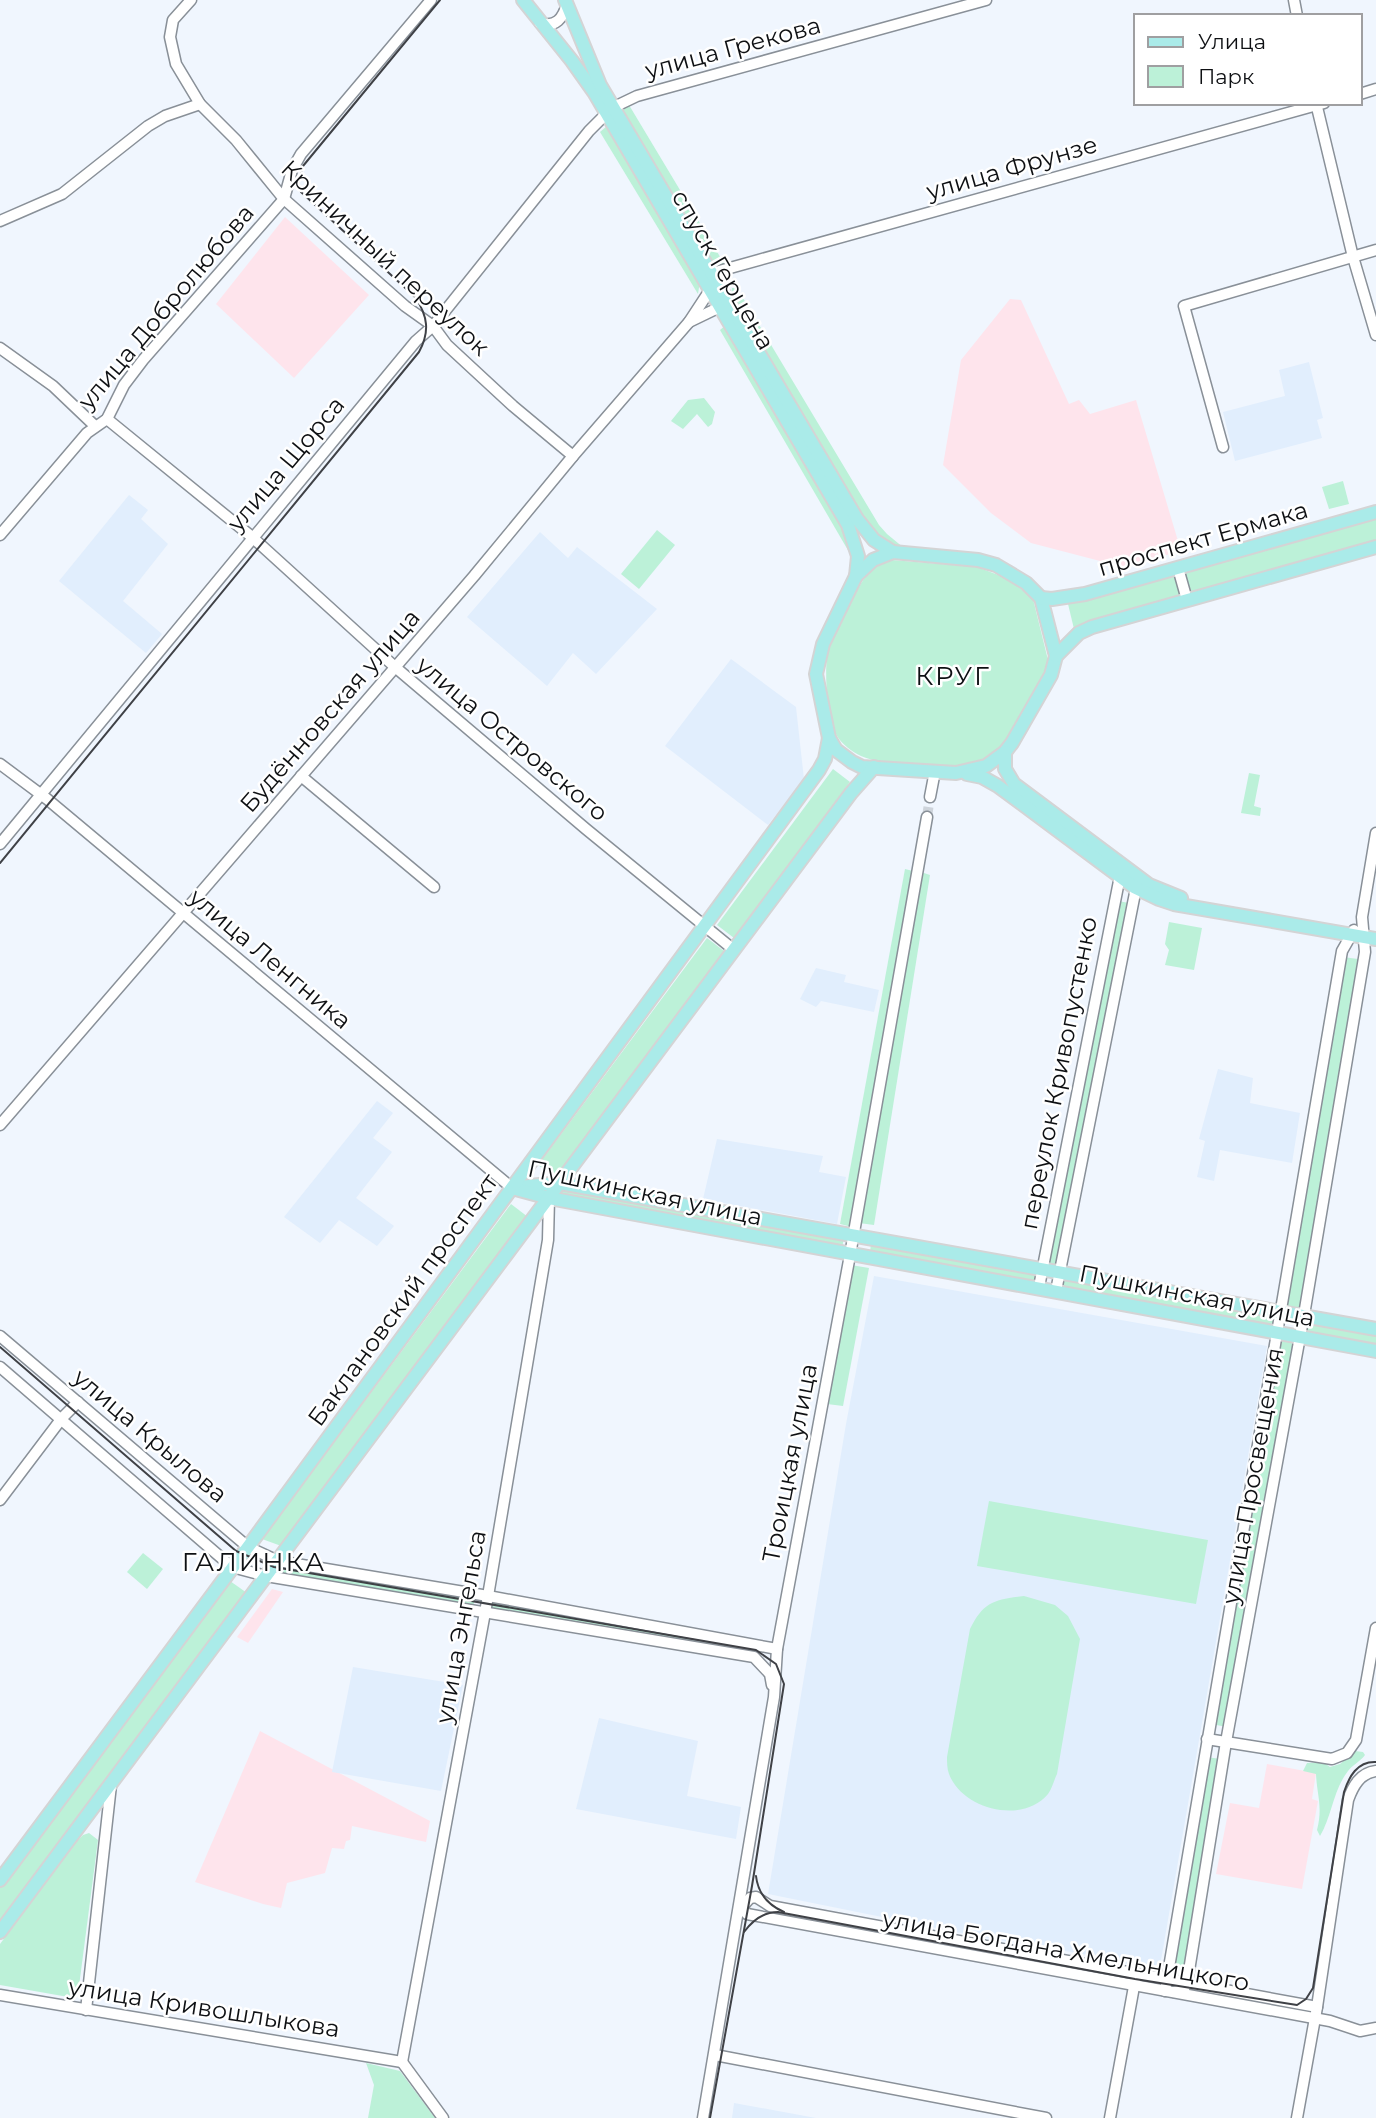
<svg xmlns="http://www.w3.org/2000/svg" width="1376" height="2118" viewBox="0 0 1376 2118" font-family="Montserrat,sans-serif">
<rect width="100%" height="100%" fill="#f0f6fe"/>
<g fill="#fee4ec">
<polygon points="285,217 369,295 294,378 216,304"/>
<polygon points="1010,299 1021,300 1069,404 1079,400 1090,414 1136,400 1181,551 1123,567 1031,543 991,513 943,465 961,360"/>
<polygon points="272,1589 283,1592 248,1643 237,1637"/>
<polygon points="260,1731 430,1821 426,1842 352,1826 350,1840 346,1841 344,1849 332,1848 325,1873 287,1883 281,1908 263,1904 195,1882"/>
<polygon points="1267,1764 1316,1773 1312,1799 1318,1801 1302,1889 1216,1874 1230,1803 1259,1808"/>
</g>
<g fill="#e1eefd">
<polygon points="1309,362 1323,418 1317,420 1322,438 1235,461 1223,412 1285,396 1279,370"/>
<polygon points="129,495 148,510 141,519 168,544 123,601 162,634 146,653 59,581"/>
<polygon points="540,532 568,558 577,547 657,609 596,674 573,653 547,686 467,617"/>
<polygon points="731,659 796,707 804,779 768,825 665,746"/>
<polygon points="816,968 846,975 844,982 879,990 874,1012 821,1001 816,1007 800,999"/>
<polygon points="1218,1069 1253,1078 1250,1103 1300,1113 1292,1163 1220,1150 1214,1181 1197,1177 1205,1141 1199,1139"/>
<polygon points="377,1101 393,1113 373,1138 392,1152 356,1198 394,1226 377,1246 339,1220 320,1243 284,1217"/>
<polygon points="717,1139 823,1156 819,1172 846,1177 837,1224 703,1199"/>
<polygon points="874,1276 1267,1346 1159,1972 1095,1956 976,1936 768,1894 846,1424"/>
<polygon points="353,1667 463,1685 441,1791 332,1772"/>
<polygon points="599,1718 698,1741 687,1796 741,1807 736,1839 576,1809"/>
<polygon points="734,2103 816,2118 732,2118"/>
</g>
<g fill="#bcf1d8">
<polygon points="629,105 725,265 717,267 708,260 620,109"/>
<polygon points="607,126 700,281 698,294 600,132"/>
<path d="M732,288h5l142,237 8,9 17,14c-21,-2 -32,-16 -45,-33l-128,-218z"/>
<polygon points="726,325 845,527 852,545 849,552 720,330"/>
<polygon points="704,398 715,412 712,424 708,427 697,414 683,429 671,421 688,400"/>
<polygon points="1343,481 1349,504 1329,509 1322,487"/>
<polygon points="1376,518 1376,544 1074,629 1068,604"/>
<polygon points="657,530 675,545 639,589 621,574"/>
<path d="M892,560l85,7 32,12 24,20 15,61 -2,12c-12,21 -35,73 -54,85 -22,14 -48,9 -73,8 -19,-1 -40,-1 -58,-9 -9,-4 -19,-12 -24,-20 -10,-19 -14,-68 -8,-89 5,-13 13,-26 19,-38 11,-22 18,-43 44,-49z"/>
<polygon points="833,769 850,782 734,938 717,925"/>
<polygon points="1249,773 1260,775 1254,806 1261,808 1260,816 1241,813"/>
<polygon points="905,869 913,871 852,1227 840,1224"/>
<polygon points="921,872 930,875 874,1225 859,1223"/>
<polygon points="1118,901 1129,903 1057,1265 1048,1263"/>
<polygon points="1169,922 1202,928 1194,970 1165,965 1169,950 1165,944"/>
<polygon points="707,938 724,951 556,1178 538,1165"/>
<polygon points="1343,957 1358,959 1303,1311 1283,1306"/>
<polygon points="563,1186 844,1237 842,1249 560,1197"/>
<polygon points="511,1204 528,1217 284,1547 262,1539"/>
<polygon points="871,1241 1038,1272 1036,1283 870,1255"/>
<polygon points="851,1265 869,1268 843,1406 827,1404"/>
<polygon points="1061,1274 1274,1314 1272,1329 1059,1288"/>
<polygon points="1307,1321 1376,1334 1376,1346 1305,1332"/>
<polygon points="1278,1339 1296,1342 1227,1727 1211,1724"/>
<polygon points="989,1501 1208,1540 1196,1604 977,1566"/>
<polygon points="143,1553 163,1569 147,1589 127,1572"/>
<polygon points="287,1566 475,1597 473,1608 281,1575"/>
<polygon points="230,1581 247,1593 0,1923 0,1888"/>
<path d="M1024,1596l31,9 13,11 12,23 -23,135c-3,6 -5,15 -9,20 -26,31 -86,15 -99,-20 -2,-5 -2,-12 -2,-17l23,-128c13,-27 25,-30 54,-33z"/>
<polygon points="490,1600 757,1648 755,1656 489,1610"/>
<path d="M1355,1751l8,1 2,3c-5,7 -13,10 -17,16 -15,19 -16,45 -28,65l-3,-6c6,-24 0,-34 -1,-56l-13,-3 4,-8 16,-1 7,5 10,-3z"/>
<polygon points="1206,1757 1221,1759 1185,1979 1169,1976"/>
<polygon points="89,1833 98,1840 78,1994 74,1998 0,1985 0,1944 78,1840 83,1835"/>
<polygon points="366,2063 400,2071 435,2118 368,2118 374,2085"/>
</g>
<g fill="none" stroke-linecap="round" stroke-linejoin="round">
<polyline stroke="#ced4db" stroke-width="10" stroke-dasharray="10 5" stroke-linecap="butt" points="927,817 930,797"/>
<defs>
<g id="minor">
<polyline points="191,0 173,20 170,37 176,64 200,104 236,140 284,199 405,306 433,326 447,345 513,406 573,456"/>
<polyline points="1294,0 1297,16"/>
<path d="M540,23c16,5 23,-5 27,-19"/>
<polyline points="1360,94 1376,89"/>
<polyline points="1316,103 1353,257 1376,335"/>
<polyline points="614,107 637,96 986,0"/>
<polyline points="0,221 62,194 148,126 165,116 200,104"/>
<polyline points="712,273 1324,103"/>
<polyline points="689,322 720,307"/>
<polyline points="0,348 53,386 95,426"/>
<polyline points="107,419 252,537 395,667 586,829 734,950"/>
<polyline points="1223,447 1184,306 1376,250"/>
<polyline points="0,535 87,433 107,419 124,385 143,360 284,199 292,170 301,154 431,0"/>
<polyline points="1178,568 1187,600"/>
<polyline points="0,764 47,799 512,1188"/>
<polyline points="301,776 434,887"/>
<polyline points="930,797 935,771"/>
<polyline points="0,844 416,341 433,326 589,131 607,113"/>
<polyline points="0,1125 474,576 573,456 689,322 710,290"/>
<polyline points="1039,1287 1120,876 1123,871"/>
<polyline points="1056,1291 1137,883"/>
<polyline points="0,1336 248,1547 278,1561 488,1596 777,1649"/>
<polyline points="0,1367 232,1567 266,1576 754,1657 770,1674 772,1685"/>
<polyline points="0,1500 62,1418 78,1402"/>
<polyline points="1207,1739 1332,1759 1347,1753 1356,1740 1376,1628"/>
<polyline points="742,1903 742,1908 747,1914 1330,2021 1360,2031 1376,2028"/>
<polyline points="742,1907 750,1898 756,1897 770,1906 1317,2007"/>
<polyline points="1165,1991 1342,951 1354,930"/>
<polyline points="1174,1992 1183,1990 1187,1983 1226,1742 1305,1309 1365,952 1362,917 1376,833"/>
<polyline points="0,1995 402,2062"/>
<polyline points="86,2010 111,1785"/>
<polyline points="715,2055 1046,2118"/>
<polyline points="402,2062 488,1596 548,1240 549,1198"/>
<polyline points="402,2062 443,2118"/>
<polyline points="703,2118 774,1697 777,1649 850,1255 927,817"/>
<polyline points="1110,2118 1135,1981"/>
<path d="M1297,2118l20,-111 31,-207c5,-14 12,-27 28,-29"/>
</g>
<g id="major">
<polyline points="523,0 572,61 594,92 848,525 858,556 856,576"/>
<polyline points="565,0 600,85 857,519 874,540 893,552"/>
<polygon points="893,552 978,560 996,565 1026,583 1041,598 1056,656 1051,675 1012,743 1005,752 986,766 956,773 862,767 852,762 836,750 829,738 816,674 823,644 856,576 873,560"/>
<polyline points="1041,598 1052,599 1085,594 1376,512"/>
<polyline points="1056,656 1079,633 1092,627 1376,547"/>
<polyline points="1005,752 1005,769 1014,784 1149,885 1181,898"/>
<polyline points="967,774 982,777 998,786 1134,887 1159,899 1174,904 1376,939"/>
<polyline points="519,1187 560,1183 1376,1329"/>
<path d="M512,1188l37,10c275,52 551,101 827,153"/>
<polyline points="0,1880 248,1547 819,770 825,759 829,738"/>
<polyline points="0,1932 851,793 874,767"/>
</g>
</defs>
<use href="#minor" stroke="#899098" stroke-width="13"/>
<use href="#major" stroke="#d4d4d5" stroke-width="16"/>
<use href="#minor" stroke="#fff" stroke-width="10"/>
<use href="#major" stroke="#aaebe9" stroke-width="12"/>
<g stroke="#3f4146" stroke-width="2">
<path d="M0,863l419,-511c11,-20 9,-36 -4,-55l-114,-105 -3,-8 5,-18 137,-166"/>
<polyline points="0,1347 236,1551 274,1567 756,1650 776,1664 784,1684 752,1886 710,2118"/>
<path d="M756,1876c2,18 12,29 28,36"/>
<path d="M744,1932c9,-12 19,-20 34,-20l357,67 162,26 9,-6 7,-11 31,-196c5,-15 13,-31 32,-30"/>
</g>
</g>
<g text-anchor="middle" stroke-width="5" stroke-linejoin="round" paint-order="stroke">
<g font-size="24" fill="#0e1013" stroke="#fff">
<text transform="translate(733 48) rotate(-15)" y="8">улица Грекова</text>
<text transform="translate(1012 168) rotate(-16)" y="8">улица Фрунзе</text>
<text transform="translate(385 258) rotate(43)" y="8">Криничный переулок</text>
<text transform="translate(723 270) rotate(60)" y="8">спуск Герцена</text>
<text transform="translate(166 307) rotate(-50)" y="8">улица Добролюбова</text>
<text transform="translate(286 464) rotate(-50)" y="8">улица Щорса</text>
<text transform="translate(1203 539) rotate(-16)" y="8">проспект Ермака</text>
<text transform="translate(330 711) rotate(-49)" y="8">Будённовская улица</text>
<text transform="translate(512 739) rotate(40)" y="8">улица Островского</text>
<text transform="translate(270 959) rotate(40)" y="8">улица Ленгника</text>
<text transform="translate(1059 1073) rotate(-79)" y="8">переулок Кривопустенко</text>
<text transform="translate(645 1193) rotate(12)" y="8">Пушкинская улица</text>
<text transform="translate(1197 1296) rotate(11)" y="8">Пушкинская улица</text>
<text transform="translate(403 1300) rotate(-54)" y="8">Баклановский проспект</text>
<text transform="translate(150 1436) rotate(40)" y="8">улица Крылова</text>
<text transform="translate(790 1463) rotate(-79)" y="8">Троицкая улица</text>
<text transform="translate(1253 1476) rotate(-80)" y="8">улица Просвещения</text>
<text transform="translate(461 1627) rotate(-80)" y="8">улица Энгельса</text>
<text transform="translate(1066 1951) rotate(10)" y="8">улица Богдана Хмельницкого</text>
<text transform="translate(204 2008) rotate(9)" y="8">улица Кривошлыкова</text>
</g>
<g font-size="26" letter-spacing="2" fill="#0e1013" stroke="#fff">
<text x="953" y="685">КРУГ</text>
<text x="254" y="1571">ГАЛИНКА</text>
</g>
</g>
<rect x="1134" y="14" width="228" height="91" fill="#ffffff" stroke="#9f9fa1" stroke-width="2"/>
<rect x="1148" y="37" width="35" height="10" fill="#aaebe9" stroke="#9f9fa1" stroke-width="2"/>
<text x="1198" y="49" font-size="21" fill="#0e1013">Улица</text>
<rect x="1148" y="66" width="35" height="21" fill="#bcf1d8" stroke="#9f9fa1" stroke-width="2"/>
<text x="1198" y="84" font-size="21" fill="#0e1013">Парк</text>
</svg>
